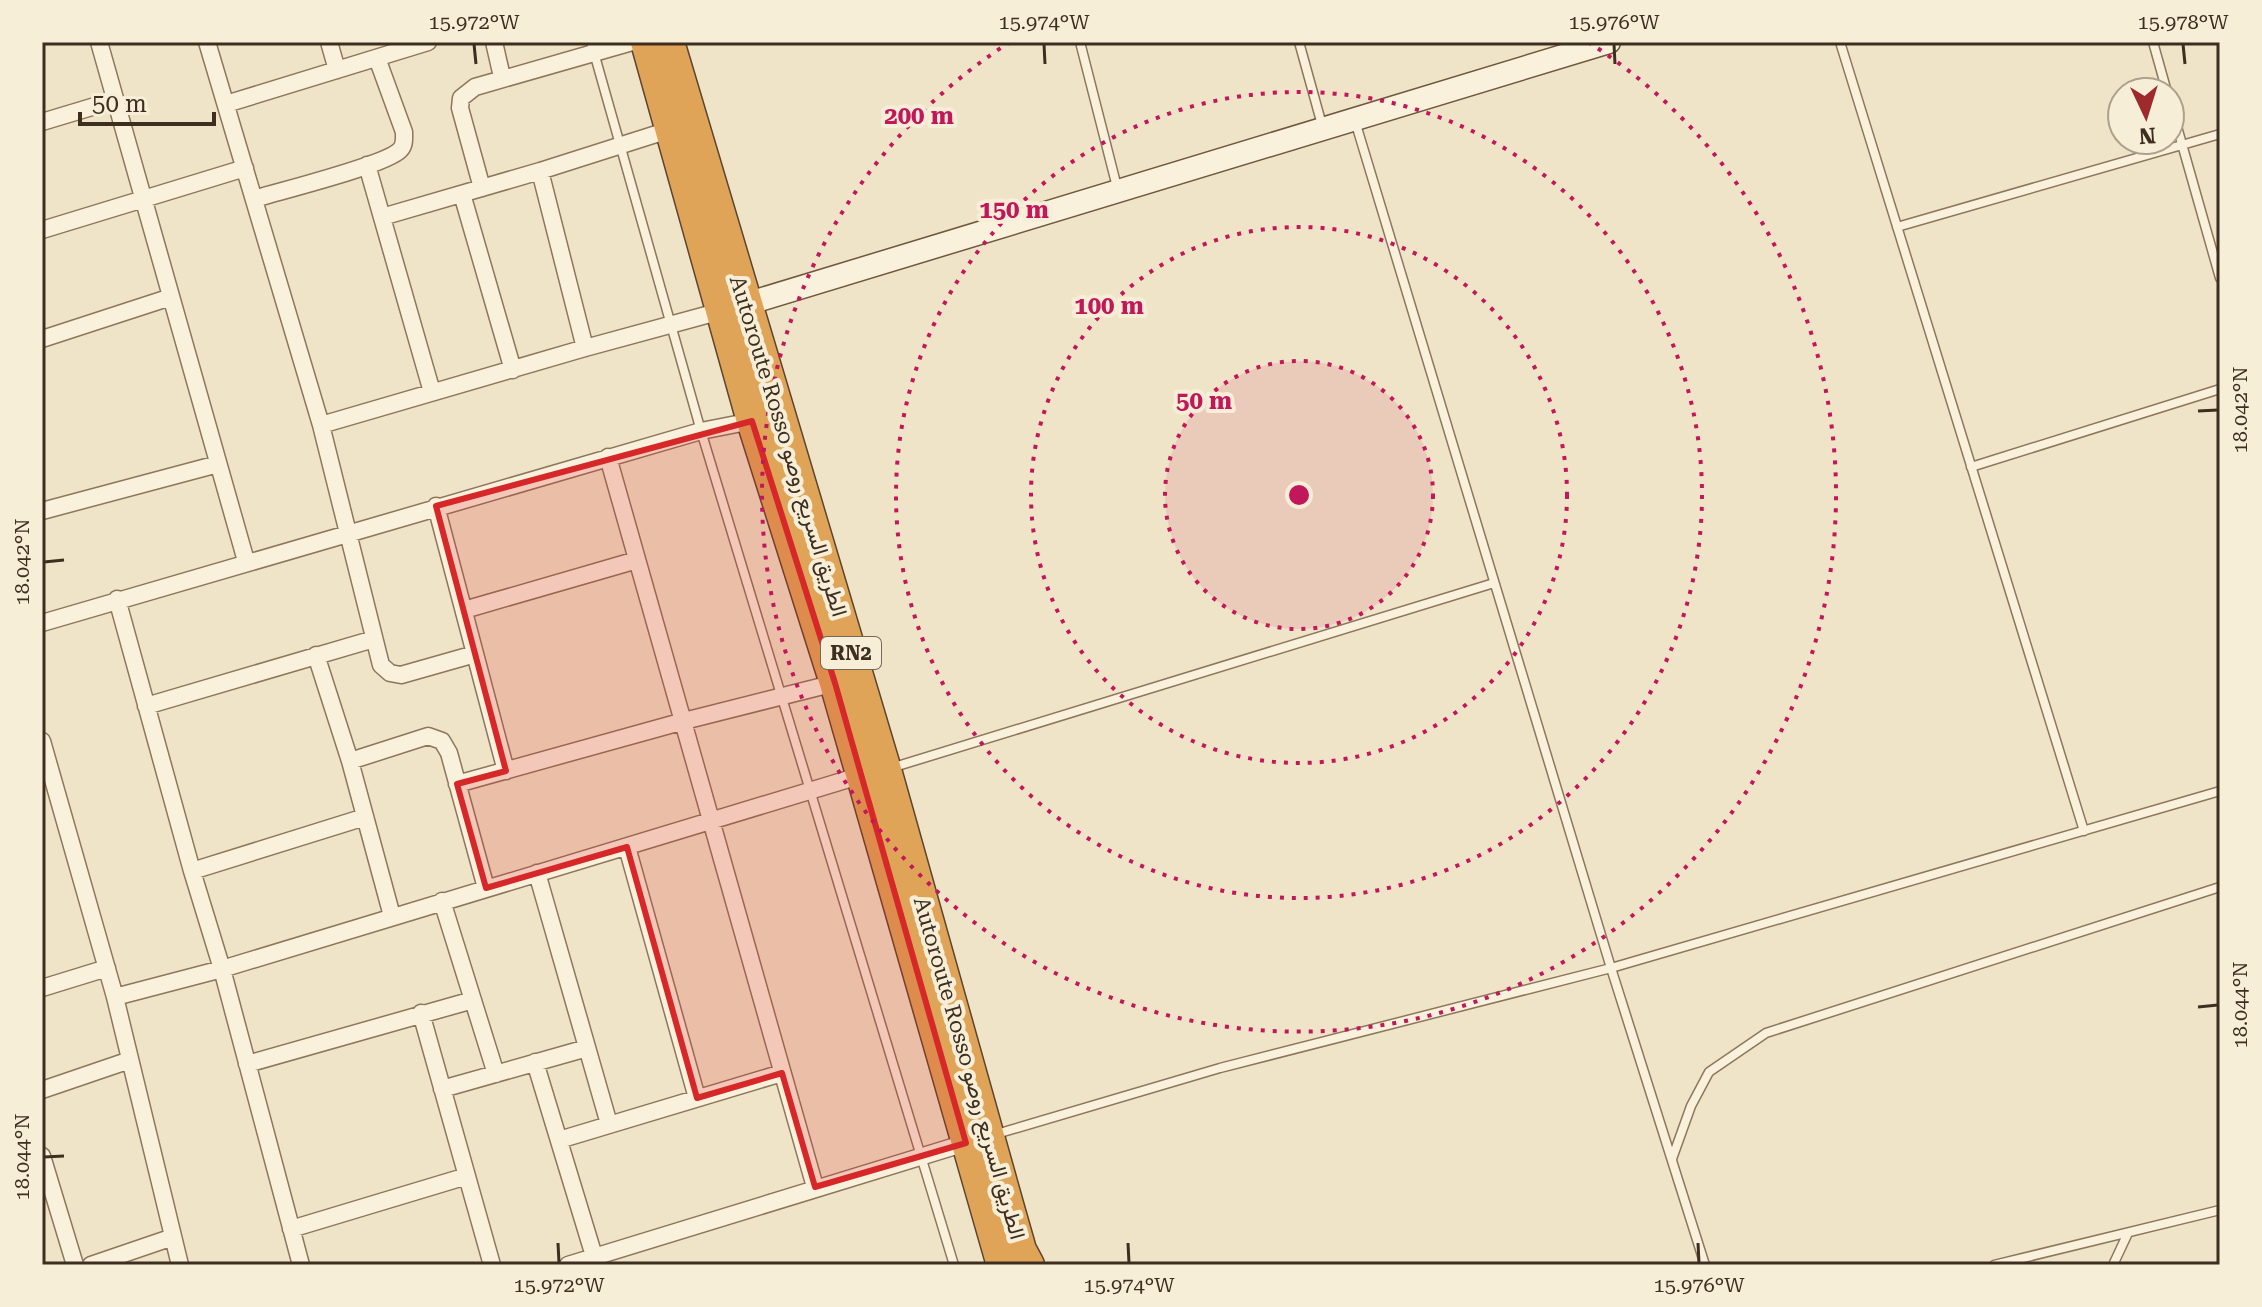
<svg xmlns="http://www.w3.org/2000/svg" width="2262" height="1307" font-family="'Roboto Serif',Vazirmatn,serif">
<style>
.lines{fill:none;stroke-linecap:round;stroke-linejoin:round}
.lane-casing{stroke:#8d765c;stroke-width:11}
.street-casing{stroke:#8d765c;stroke-width:19}
.secondary-casing{stroke:#6f573f;stroke-width:25}
.highway-casing{stroke:#5b4430;stroke-width:33}
.lane{stroke:#faf1dc;stroke-width:8}
.street{stroke:#faf1dc;stroke-width:16}
.secondary{stroke:#faf1dc;stroke-width:22}
.highway{stroke:#e0a458;stroke-width:30}
.marked{fill:#d62828;fill-opacity:0.2;stroke:#d62828;stroke-width:6;stroke-linejoin:round}
.ticks{fill:none;stroke:#3d2e20;stroke-width:3}
.ring{fill:none;stroke:#c2185b;stroke-width:4;stroke-dasharray:4 8}
.labels{text-anchor:middle;stroke-width:8;stroke-linejoin:round;paint-order:stroke}
.shield{fill:#f7eed8;stroke:#756857;stroke-width:2}
.shield-label{font-size:20px;font-weight:bold;fill:#3d2e20}
.street-label{font-size:22px;fill:#3d2e20;stroke:#f7eed8}
.centre{fill:#c2185b;stroke:#f7eed8;stroke-width:4}
.ring-label{font-size:24px;text-anchor:middle;font-weight:bold;fill:#c2185b;stroke:#f7eed8;stroke-width:8;stroke-linejoin:round;paint-order:stroke}
.neatline{fill:none;stroke:#3d2e20;stroke-width:3}
.ticks-label{font-size:20px;text-anchor:middle;fill:#3d2e20}
</style>
<rect width="100%" height="100%" fill="#f0e4c8"/>
<g class="lines">
<!-- lane casing -->
<g class="lane-casing">
<path id="lane" d="M591,42l110,389 253,834
M1080,42l38,149
M1299,42l23,83
M1840,42l244,789
M2153,42l14,50
M2170,102l50,176
M1355,121l256,847 94,297
M1897,227l323,-93
M1971,467l249,-78
M891,768l603,-185
M993,1135l227,-67 391,-100 609,-177
M1672,1159l19,-53 18,-34 57,-39 454,-146
M1994,1265l226,-55
M2113,1265l15,-32"/>
</g>
<!-- street casing -->
<g class="street-casing">
<path id="street" d="M99,42l147,519
M207,42l114,383 60,240 9,8 11,2 74,-21
M329,42l8,28
M494,42l8,35
M226,104l202,-62
M42,122l73,-22
M367,165l65,227
M540,171l45,177
M482,188l-22,-80 1,-10 14,-11 157,-45
M462,194l51,176
M254,199c26,-8 132,-34 146,-49 5,-5 4,-11 4,-18l-27,-74
M382,217l158,-46 132,-42
M42,230l203,-62
M42,339l129,-42
M321,425l264,-77 136,-37
M608,457l207,730
M436,506l70,265
M42,511l176,-47
M117,599l75,272 30,98 79,296
M464,610l173,-50
M42,623l659,-192 51,-10
M316,655l34,106 42,155
M146,706l228,-67
M42,741l73,256 65,268
M350,761l78,-25 14,5 7,12 37,135
M457,784l227,-63 151,-38
M627,847l70,251
M192,871l173,-54
M537,873l72,251
M442,901l54,173
M42,988l65,-20
M115,997l107,-28 640,-194
M421,1013l71,252
M535,1062l59,194
M247,1064l226,-64
M442,1089l145,-41
M42,1090l88,-30
M559,1140l223,-67
M42,1156l33,109
M291,1229l176,-53
M91,1265l82,-28
M568,1265l404,-124"/>
</g>
<!-- secondary casing -->
<g class="secondary-casing">
<path id="secondary" d="M746,304l863,-262"/>
</g>
<!-- highway casing -->
<g class="highway-casing">
<path id="highway" d="M646,42l106,379 83,262 167,582
M669,42l217,728 123,438 12,42 8,15"/>
</g>
<!-- lane -->
<use href="#lane" class="lane"/>
<!-- street -->
<use href="#street" class="street"/>
<!-- secondary -->
<use href="#secondary" class="secondary"/>
<!-- highway -->
<use href="#highway" class="highway"/>
</g>
<!-- marked area -->
<path class="marked" d="M752,421l83,262 131,460 -151,44 -33,-114 -85,25 -70,-251 -141,41 -29,-104 49,-13 -70,-265z"/>
<!-- ticks -->
<path class="ticks" d="M474,44l2,20M1044,44l1,20M1614,44l1,20M2183,44l2,20M2198,411l20,-1M44,562l20,-2M2198,1007l20,-2M44,1157l20,-1M558,1243l1,20M1128,1243l1,20M1698,1243l1,20"/>
<!-- distance rings -->
<circle cx="1299" cy="495" r="134" fill="#c2185b" fill-opacity=".12"/>
<g class="ring">
<circle cx="1299" cy="495" r="134"/>
<circle cx="1299" cy="495" r="268"/>
<circle cx="1299" cy="495" r="403"/>
<path d="M1588 42A537 537 0 1 1 1010 42"/>
</g>
<g class="labels">
<!-- shield labels -->
<rect class="shield" x="821" y="637" width="60" height="32" rx="6"/>
<g class="shield-label">
<text x="851" y="660">RN2</text>
</g>
<!-- street labels -->
<g class="street-label">
<text transform="translate(789 446) rotate(73)" y="8">Autoroute Rosso الطريق السريع روصو</text>
<text transform="translate(970 1068) rotate(74)" y="8">Autoroute Rosso الطريق السريع روصو</text>
</g>
</g>
<circle cx="1299" cy="495" r="12" class="centre"/>
<g class="ring-label">
<text x="919" y="124">200 m</text>
<text x="1014" y="218">150 m</text>
<text x="1109" y="314">100 m</text>
<text x="1204" y="409">50 m</text>
</g>
<!-- border -->
<rect width="2262" height="1307" fill="none" stroke="#f7eed8" stroke-width="88"/>
<!-- north arrow -->
<g transform="translate(2146 116) rotate(176)"><circle r="38" fill="#f7eed8" stroke="#ada18e" stroke-width="2"/>
<path d="M0-6L14 30L0 20L-14 30Z" fill="#9e2a2b"/>
<text y="-12" font-size="22" font-weight="bold" text-anchor="middle" fill="#3d2e20">N</text>
</g>
<!-- scale -->
<path d="M80 112v12h134v-12" fill="none" stroke="#3d2e20" stroke-width="4"/>
<text x="92" y="112" font-size="24" fill="#3d2e20" stroke="#f7eed8" stroke-width="6" paint-order="stroke">50 m</text>
<rect x="44" y="44" width="2174" height="1219" class="neatline"/>
<g class="ticks-label">
<text x="474" y="29">15.972°W</text>
<text x="1044" y="29">15.974°W</text>
<text x="1614" y="29">15.976°W</text>
<text x="2183" y="29">15.978°W</text>
<text transform="translate(2240 410) rotate(-90)" y="7">18.042°N</text>
<text transform="translate(22 562) rotate(-90)" y="7">18.042°N</text>
<text transform="translate(2240 1005) rotate(-90)" y="7">18.044°N</text>
<text transform="translate(22 1157) rotate(-90)" y="7">18.044°N</text>
<text x="559" y="1292">15.972°W</text>
<text x="1129" y="1292">15.974°W</text>
<text x="1699" y="1292">15.976°W</text>
</g>
</svg>
